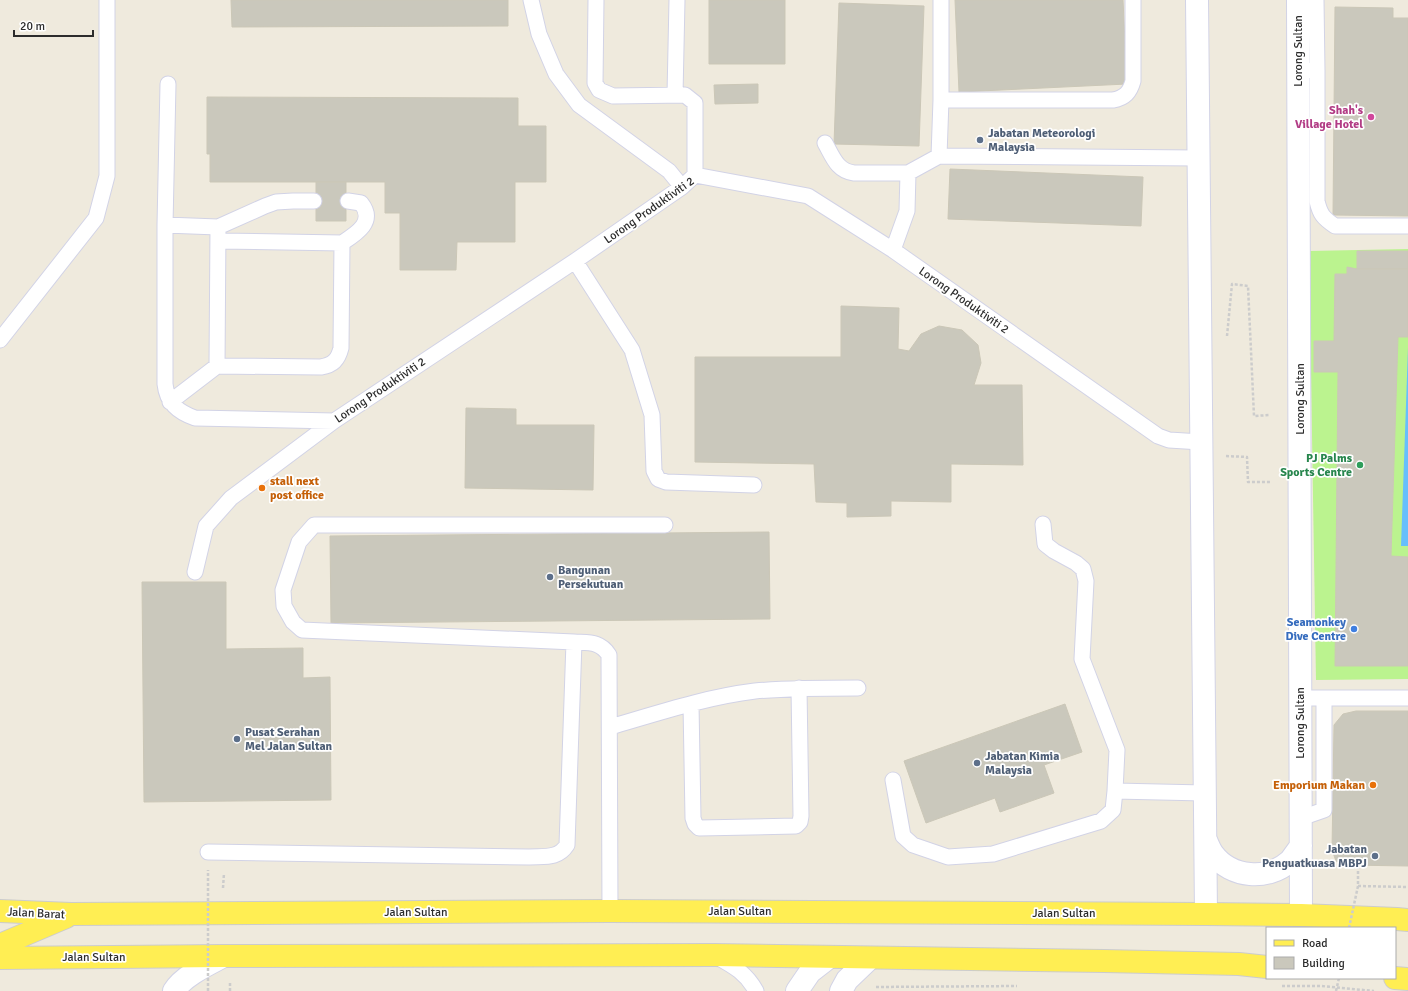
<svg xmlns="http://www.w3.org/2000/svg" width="1408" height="991" font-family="Signika,sans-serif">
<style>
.pitch{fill:#bbf38f}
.water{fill:#66bffc}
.building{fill:#cac8bc;stroke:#cbc7b7}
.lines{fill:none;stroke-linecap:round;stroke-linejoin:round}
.service-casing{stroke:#d2d3e6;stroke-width:17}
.minor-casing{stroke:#d2d3e6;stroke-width:24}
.secondary-casing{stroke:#d2d3e6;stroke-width:24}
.primary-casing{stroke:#ccc;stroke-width:24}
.path{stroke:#ccc;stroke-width:2.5;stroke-dasharray:3 2;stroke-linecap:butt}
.service{stroke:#fff;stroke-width:15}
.minor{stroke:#fff;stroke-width:22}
.secondary{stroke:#fff;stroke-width:22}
.primary{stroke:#ffee53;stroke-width:22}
.path-bridge{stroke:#ccc;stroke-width:2.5;stroke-dasharray:3 2;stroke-linecap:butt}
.hotel-dot{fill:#d1479c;stroke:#fff;stroke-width:1.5}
.service-dot{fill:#5c6f8a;stroke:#fff;stroke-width:1.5}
.leisure-dot{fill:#2e9e5b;stroke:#fff;stroke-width:1.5}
.food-dot{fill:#e8710a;stroke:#fff;stroke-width:1.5}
.shop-dot{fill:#3f7fe0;stroke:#fff;stroke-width:1.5}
.labels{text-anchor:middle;stroke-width:3.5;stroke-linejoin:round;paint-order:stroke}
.street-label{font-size:12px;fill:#2c2c2c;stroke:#fff}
.hotel-label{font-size:12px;font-weight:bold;fill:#b23c85;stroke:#fff;text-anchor:end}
.service-label{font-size:12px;font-weight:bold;fill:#4e5e75;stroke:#fff;text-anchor:start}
.leisure-label{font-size:12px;font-weight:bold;fill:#27864d;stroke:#fff;text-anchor:end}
.food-label{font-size:12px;font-weight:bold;fill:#c56008;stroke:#fff;text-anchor:start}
.shop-label{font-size:12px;font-weight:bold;fill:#366cbe;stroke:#fff;text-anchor:end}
</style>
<rect width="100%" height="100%" fill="#efeadd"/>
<!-- pitch -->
<path class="pitch" d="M1408,249v430l-92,1 -7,-429z"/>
<!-- water -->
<path class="water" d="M1408,348v198h-7z"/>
<!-- building -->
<path class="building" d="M231,0h277v26l-276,1z
M709,0h76v64h-76z
M955,0h168l4,84 -168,8z
M839,3l85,3 -5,140 -85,-2z
M1335,7l58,1v10h15v198l-75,-1z
M758,84v19l-43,1 -1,-19z
M207,97l311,1v28h28v56h-31v60h-58l-1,28h-56v-57h-15v-31h-175v-28h-3z
M950,169l193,8 -2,49 -193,-7z
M316,182h30v39h-30z
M1357,251h51v18h-51z
M1347,267l10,2h51v68h-10l-7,219 17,1v109h-73l3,-294h-24v-31h20l1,-67h12z
M841,306l58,2 -1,41 11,2 12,-17 18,-8 23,4 16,15 3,18 -7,22h48l1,80 -72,-1v38l-60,-1v15l-44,1v-14l-31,-1 -2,-38 -119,-2v-105h146z
M466,408l50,1v16h78l-1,65 -128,-2z
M769,532l1,87 -439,4 -1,-87z
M142,582h84v67l77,-1v30l27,-1 1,123 -187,2z
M1065,704l17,48 -38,13 10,28 -54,19 -5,-14 -69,25 -22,-62z
M1356,711h52v155l-60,-1 -12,-4 -4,-11 2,-125 9,-11z"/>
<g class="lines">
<!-- service casing -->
<g class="service-casing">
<path id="service" d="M531,0l8,34 17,40 23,31 90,66 13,16
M596,0l-1,83 4,7 14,6 72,-1 10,8v72
M941,0v100h172c12,-2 17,-8 20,-19v-81
M1316,0l1,70
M1298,71l19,-1v131c3,13 6,17 18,25h73
M168,84l-3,141v159c2,19 13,28 30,34l139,3
M675,95l2,-95
M825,143c8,14 12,28 29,30h54l31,-17 259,2
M939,156l2,-56
M165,225l53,2 47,-21 11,-4 17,-1h21
M218,227l-1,139 104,1c12,-2 17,-7 20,-19l1,-105
M218,241l124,2c14,-9 34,-21 19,-40l-13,-2
M893,250l14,-39 1,-38
M575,261l57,89 20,65 2,56 4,8 8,3 88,3
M0,340l96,-122 11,-42v-176
M170,402l47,-36
M195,572l11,-46 25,-28 103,-77 241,-160 107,-74 13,-12 113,21 85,54 265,186 11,4 32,2
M1300,698h108
M691,704l2,114 2,6 4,4 97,-2 4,-4 1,-6 -2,-128
M610,727c48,-14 96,-30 145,-36 34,-3 69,-3 103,-3
M893,780l10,56 10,9 35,12 45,-3 108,-33 12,-11 2,-19 2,-41 -35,-91 4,-78 -3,-12 -7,-6 -22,-12 -9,-7 -2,-20
M1115,791l89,2
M1301,818l23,-8v-112
M208,852l321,5c16,-1 29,2 38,-12l7,-203
M610,911l-1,-256c-9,-14 -20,-12 -35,-13l-272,-12 -9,-8 -9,-16 -1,-16 16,-48 15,-17h351
M717,957c17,9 30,17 39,34"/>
</g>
<!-- minor casing -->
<g class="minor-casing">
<path id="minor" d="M1197,0l9,914
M1298,0l3,915
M1206,840c2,5 4,10 7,14 18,24 55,27 77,7 4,-5 7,-10 11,-15
M797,991l13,-19 18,-14
M841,991l6,-11 23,-22"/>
</g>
<!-- secondary casing -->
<g class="secondary-casing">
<path id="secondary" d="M174,991c9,-15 35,-27 50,-35"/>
</g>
<!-- primary casing -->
<g class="primary-casing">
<path id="primary" d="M0,911l71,3 539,-3 596,3 95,1 96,4 11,1
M0,945l66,-28
M0,958l224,-2 490,-1 390,6 135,3 28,3
M1395,978l13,1"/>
</g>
<!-- path -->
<path class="path" d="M1227,336l5,-52 16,2 6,130 16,-1
M1226,456l21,1 1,25h23
M1358,886l50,1
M223,888l1,-15
M1282,986h39l53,5
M876,987l141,-1
M230,991v-10"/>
<!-- service -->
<use href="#service" class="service"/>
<!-- minor -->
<use href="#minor" class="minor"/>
<!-- secondary -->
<use href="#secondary" class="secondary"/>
<!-- primary -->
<use href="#primary" class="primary"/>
<!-- path-bridge -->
<path class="path-bridge" d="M1349,928l9,-42v-20
M208,991v-121
M1336,991l3,-13"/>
</g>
<!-- markers -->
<circle class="hotel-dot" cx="1371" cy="117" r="4"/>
<g class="service-dot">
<circle cx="980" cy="140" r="4"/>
<circle cx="550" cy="577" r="4"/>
<circle cx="237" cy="739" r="4"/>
<circle cx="977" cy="763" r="4"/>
<circle cx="1375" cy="856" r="4"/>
</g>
<circle class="leisure-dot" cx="1360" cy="465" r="4"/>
<g class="food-dot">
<circle cx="262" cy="488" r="4"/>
<circle cx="1373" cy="785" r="4"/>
</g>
<circle class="shop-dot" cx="1354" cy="629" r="4"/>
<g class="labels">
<!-- street labels -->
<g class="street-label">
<text transform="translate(1298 51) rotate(-90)" y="4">Lorong Sultan</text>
<text transform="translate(649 210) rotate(-35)" y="4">Lorong Produktiviti 2</text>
<text transform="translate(964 300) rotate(35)" y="4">Lorong Produktiviti 2</text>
<text transform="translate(380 390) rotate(-34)" y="4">Lorong Produktiviti 2</text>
<text transform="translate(1300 399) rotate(-90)" y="4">Lorong Sultan</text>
<text transform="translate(1300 723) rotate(-90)" y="4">Lorong Sultan</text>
<text x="740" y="915">Jalan Sultan</text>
<text x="416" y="916">Jalan Sultan</text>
<text transform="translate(36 913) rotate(3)" y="4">Jalan Barat</text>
<text x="1064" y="917">Jalan Sultan</text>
<text x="94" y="961">Jalan Sultan</text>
</g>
<!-- hotel labels -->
<g class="hotel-label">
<text x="1363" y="114">Shah's<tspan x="1363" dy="14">Village Hotel</tspan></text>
</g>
<!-- service labels -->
<g class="service-label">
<text x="988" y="137">Jabatan Meteorologi<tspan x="988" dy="14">Malaysia</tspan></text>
<text x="558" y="574">Bangunan<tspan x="558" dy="14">Persekutuan</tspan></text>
<text x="245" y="736">Pusat Serahan<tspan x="245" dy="14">Mel Jalan Sultan</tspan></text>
<text x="985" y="760">Jabatan Kimia<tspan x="985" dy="14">Malaysia</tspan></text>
<text x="1367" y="853" text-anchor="end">Jabatan<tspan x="1367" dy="14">Penguatkuasa MBPJ</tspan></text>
</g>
<!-- leisure labels -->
<g class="leisure-label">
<text x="1352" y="462">PJ Palms<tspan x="1352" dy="14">Sports Centre</tspan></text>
</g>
<!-- food labels -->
<g class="food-label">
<text x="270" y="485">stall next<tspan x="270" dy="14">post office</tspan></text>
<text x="1365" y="789" text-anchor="end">Emporium Makan</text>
</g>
<!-- shop labels -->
<g class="shop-label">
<text x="1346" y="626">Seamonkey<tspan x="1346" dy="14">Dive Centre</tspan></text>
</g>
</g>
<!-- legend -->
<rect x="1266" y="927" width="130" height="52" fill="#ffffff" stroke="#ababab"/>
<rect x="1274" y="940" width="20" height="6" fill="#ffee53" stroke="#ababab"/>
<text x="1302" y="947" font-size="12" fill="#2c2c2c">Road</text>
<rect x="1274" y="957" width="20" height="12" fill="#cac8bc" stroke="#ababab"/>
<text x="1302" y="967" font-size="12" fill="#2c2c2c">Building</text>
<!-- scale -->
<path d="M14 30v6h79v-6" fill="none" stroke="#2c2c2c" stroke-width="2"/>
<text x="20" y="30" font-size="12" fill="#2c2c2c" stroke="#ffffff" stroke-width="3" paint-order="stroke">20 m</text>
</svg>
